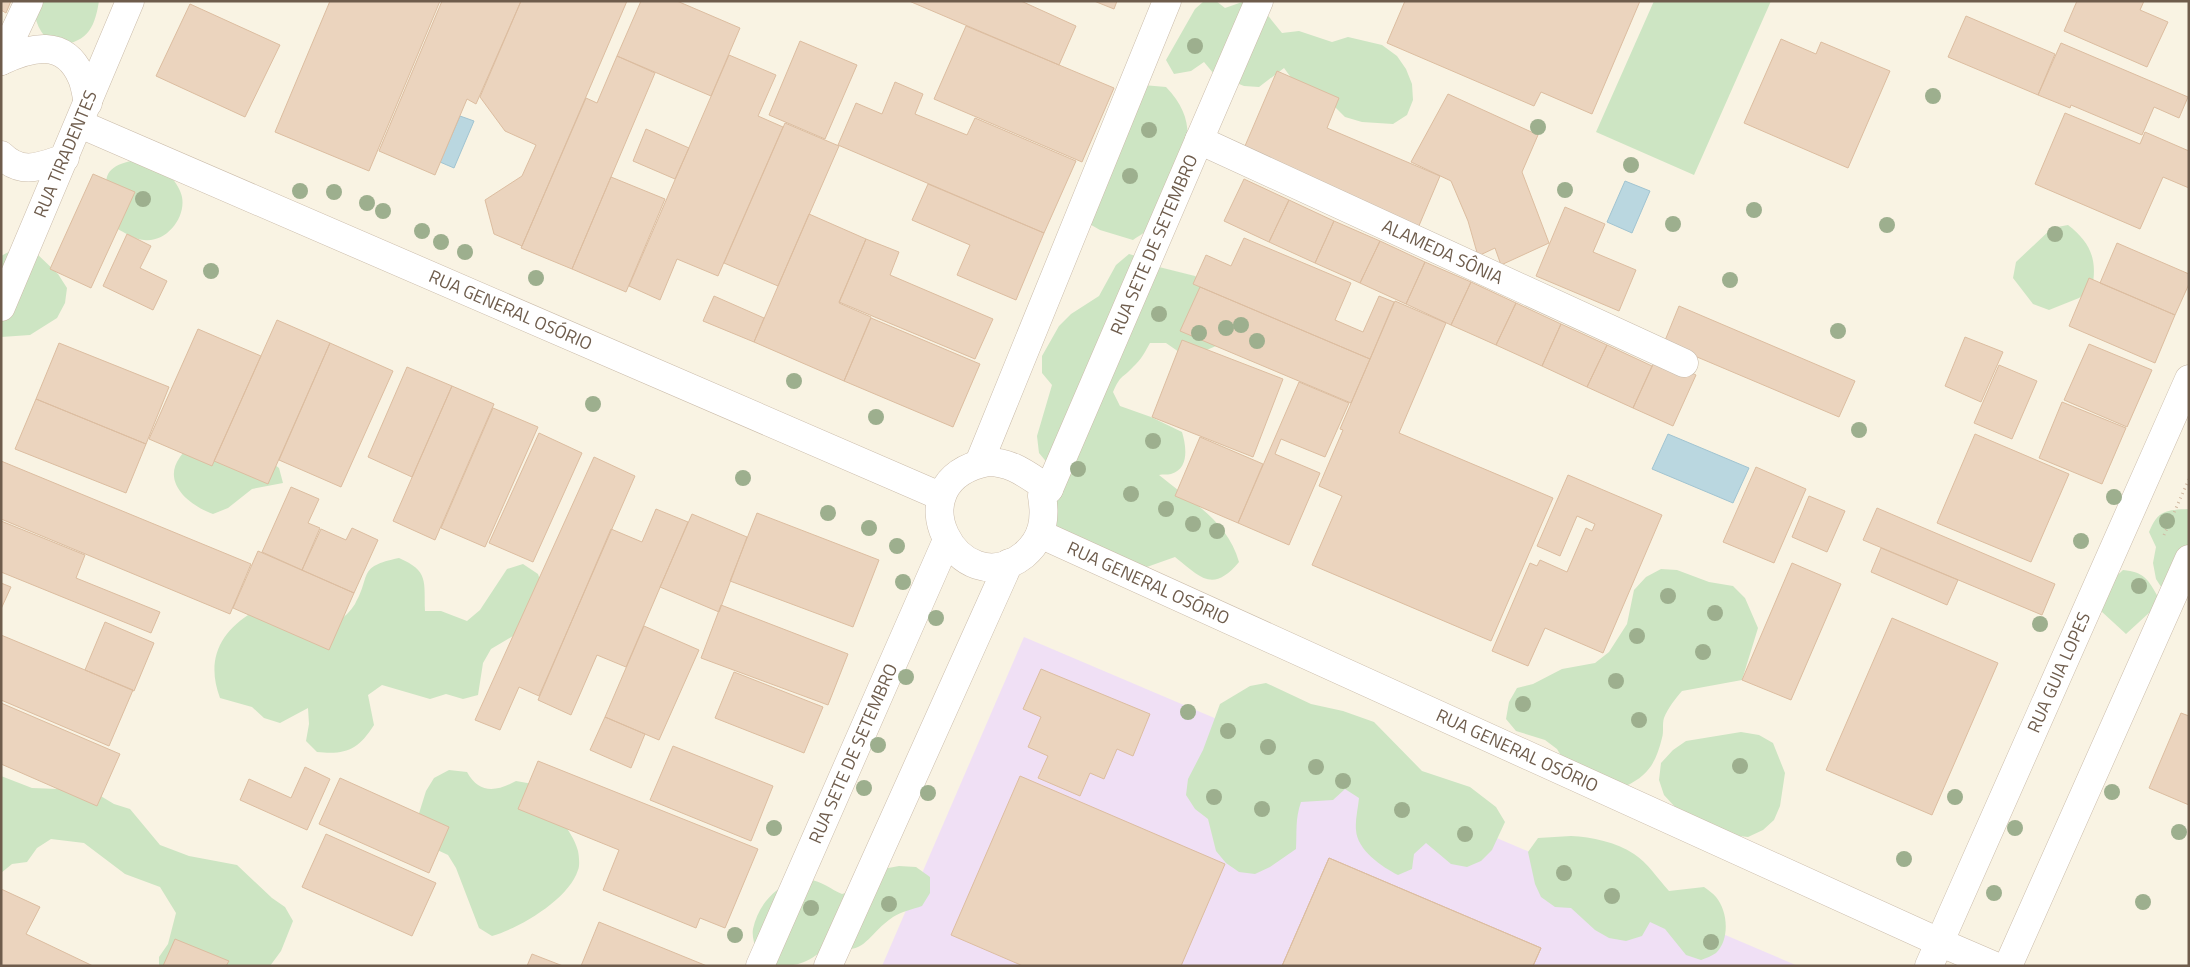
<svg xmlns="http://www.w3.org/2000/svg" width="2190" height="967" font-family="'Titillium Web',sans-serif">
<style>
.education{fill:#f0e0f5}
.green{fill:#cde5c3}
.water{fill:#bad7e0;stroke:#a1c4d1}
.building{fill:#ebd4be;stroke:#dcbda0}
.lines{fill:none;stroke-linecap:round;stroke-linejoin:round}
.street-casing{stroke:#c8bbab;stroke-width:29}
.secondary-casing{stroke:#cbbcaa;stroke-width:29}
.path{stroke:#d0b8a1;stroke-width:3;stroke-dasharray:1 4;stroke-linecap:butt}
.street{stroke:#fff;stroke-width:28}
.secondary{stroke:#fff;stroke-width:28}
.tree{fill:#9daf8e}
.labels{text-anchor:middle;stroke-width:4;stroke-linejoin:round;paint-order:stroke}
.street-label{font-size:18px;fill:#6e5c4c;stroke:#fdf7e8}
</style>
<rect width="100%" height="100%" fill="#f9f3e3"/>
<!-- education -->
<path class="education" d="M1024,637l774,329h-916z"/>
<!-- green -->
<path class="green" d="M33,1h66c-5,31 -13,41 -45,46 -15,-16 -19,-23 -21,-46z
M1204,1h12l9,7 20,-7 16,6 21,26 17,-2 33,11 16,-5 34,8 15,11 9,13 6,15 1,16 -6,15 -14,9 -31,-2 -17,-5 -12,-12 -30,-11 -19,-26 -25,19 -15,-1 -30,-12 -10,-12 -13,9 -17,3 -8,-14 29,-51z
M1654,1h117l-77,174 -98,-43z
M1143,85l23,2c34,35 22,67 4,106 -3,9 -6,21 -12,28 -6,8 -17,13 -25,19l-33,-10 -14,-8z
M153,157c9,9 27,27 29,40 4,21 -16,46 -38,43 -10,-1 -19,-7 -28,-12 -12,-50 -24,-63 37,-71z
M2068,225c22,17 30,34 24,63l-13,10 -30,12 -16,-6 -20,-26 3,-16 36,-34z
M18,247l17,5 23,22 9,14 -2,15 -8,15 -27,17 -29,2v-81z
M1129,254l17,5 13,8 36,9 15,10 56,73 -16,2 -27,-18 -28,12 -16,-3 -13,-9h-16c-5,9 -9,17 -17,24 -11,12 -12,7 -20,25l7,14 31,11 31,15c4,13 8,37 -11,42 -4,1 -8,0 -12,1 31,26 69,46 80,87 -26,31 -38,16 -64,-5l-31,11 -90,-19 -5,-84 -10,-12 -2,-17 15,-51 -10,-12v-17l17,-30 12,-12 28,-18 17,-31z
M209,438l57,20 13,10 4,15 -31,6 -24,19 -15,6c-23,-8 -52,-31 -33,-57 5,-8 21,-14 29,-19z
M2189,509v70l-24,14 -9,-14 -3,-16 3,-16 -7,-15c9,-22 17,-22 40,-23z
M399,558c30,13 25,23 26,53h16l26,10 13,-11 27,-41 16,-5 15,10 5,15 -25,44 -27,16 -8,14 -5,32 -15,4 -17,-5 -16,5 -48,-14 -14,10 6,30c-16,25 -28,30 -57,27l-11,-11 3,-17 -1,-16 -28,15 -16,-5 -12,-11 -32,-9c-14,-37 -1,-66 33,-86l63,24c14,-9 30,-17 39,-32 17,-29 1,-37 44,-46z
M1661,569l16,1 32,12 24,4 12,12 13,30 -16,52 -60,11c-7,8 -14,17 -18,27 -2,6 0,13 -2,20 -6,24 -13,37 -36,48l-60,-22 -9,-15 -12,-9 -29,-9 -10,-12 3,-17 8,-14 16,-4 29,-15 33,-6 14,-11 18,-28 7,-34 12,-13z
M2123,570c21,2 25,9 35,27l-8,15 -24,22 -25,-23 10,-30z
M1266,683l45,21 32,7 31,11 48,49 48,16 26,20 9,15 -13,28 -11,11 -14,6 -16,-3 -25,-21 -12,11 -2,15 -14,6c-16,-8 -41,-25 -42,-45 -1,-10 2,-21 3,-32l-14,-9 -12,11 -32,2c-6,17 -4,30 -5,47l-26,18 -15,7 -16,-2 -13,-9 -10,-12 -8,-32 -13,-10 -9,-14 2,-16 15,-29 17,-46 30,-18z
M1741,732l18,3 14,8 12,30 -5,33 -6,14 -11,10 -15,7 -17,-2 -56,-28 -11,-12 -5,-15 2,-17 12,-13 13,-9z
M449,770l18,2c12,22 29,20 49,9l17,3c13,18 40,46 45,67 1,5 2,15 0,19 -9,29 -58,58 -86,66l-13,-8 -23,-60 -8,-13 -15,-7 -17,-25 10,-32 8,-13z
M1,776l31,12 52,2 15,5 15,9 16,5 30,36 29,11 48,9 35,33 13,9 8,14 -12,30 -11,15h-111v-9l9,-13 8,-31 -16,-26 -35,-13 -41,-31 -33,-4 -14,9 -10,14 -15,2 -11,9z
M1571,836c21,1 45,6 63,18 13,8 24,25 35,37l35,-4c4,3 9,6 12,10 12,14 14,43 0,56 -4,3 -10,5 -15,7l-15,-5 -21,-26 -15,-7 -8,14 -16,5 -17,-3 -14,-8 -24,-22 -16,-1 -14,-10 -6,-13 -7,-32 10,-14z
M899,866l17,1 14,10v16l-8,13c-9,3 -21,6 -29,11 -28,19 -26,40 -66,30 -25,20 -31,19 -63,19 -5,-11 -13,-25 -11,-37 6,-27 28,-51 57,-49 10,0 22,10 32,14l16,-5 25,-20z"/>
<!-- water -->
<path class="water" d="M460,116l14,5 -20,47 -14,-6z
M1625,181l25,10 -18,42 -25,-11z
M1668,434l81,34 -16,35 -81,-34z"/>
<!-- building -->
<path class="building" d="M1,1h10l-5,12 -5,-3z
M330,1h110l-71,170 -94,-39z
M442,1h79l-45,103 -9,-5 -32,76 -56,-24z
M521,1h106l-105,245 -28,-12 -9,-34 37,-24 14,-31 -31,-14 -25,-34z
M641,1h36l63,27 -29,68 -94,-40z
M909,1h112l55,25 -17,39z
M1094,1h23l-3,8z
M1405,1h235l-48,113 -51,-22 -7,14 -147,-63z
M2077,1h67l-4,9 28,12 -21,45 -83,-36z
M190,4l90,41 -35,72 -89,-41z
M1966,16l89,38 -17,41 -90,-38z
M966,26l148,62 -32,74 -148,-63z
M1781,39l35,15 5,-12 69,29 -42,97 -104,-45z
M800,41l57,24 -32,74 -56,-24z
M2061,43l127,54 -9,21 -25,-11 -12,28 -71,-30 -1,3 -32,-13z
M729,55l47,20 -18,41 25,11 -65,149 -41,-17 -17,41 -31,-14z
M617,56l38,17 -83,196 -51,-21 65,-150 11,5z
M1277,71l62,27 -12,30 113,48 -22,52 -176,-75z
M895,82l28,12 -8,20 52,21 8,-17 101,43 -32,72 -206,-88 18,-42 26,11z
M1448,94l90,41 -16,37 27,71 -48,22 -6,-17 -17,8 -10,-35 -17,-40 -40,-19z
M2065,113l75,31 5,-12 44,19v37l-26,-11 -23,52 -105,-45z
M785,123l54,23 -61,140 -54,-23z
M646,129l43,19 -14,31 -42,-18z
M93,174l42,18 -44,96 -41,-19z
M611,177l54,22 -39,93 -54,-23z
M1244,179l45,21 -20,42 -45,-21z
M928,184l116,49 -28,67 -59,-25 13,-30 -58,-25z
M1289,200l45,21 -19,42 -46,-21z
M1565,207l40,17 -12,28 43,18 -17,41 -83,-35z
M809,214l57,25 -27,64 32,14 -27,64 -90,-39z
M1334,221l46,20 -20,42 -45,-20z
M127,234l24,12 -11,22 27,13 -14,29 -50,-24z
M1244,238l107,45 -16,37 28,12 16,-36 15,6 -24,57 -177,-75 13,-29 25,11z
M866,239l33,13 -9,23 103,44 -18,40 -136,-57z
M1380,241l45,21 -19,42 -46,-21z
M2117,243l72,31v10l-14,31 -75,-32z
M1425,262l46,20 -20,43 -45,-21z
M2089,278l86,37 -20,48 -86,-37z
M1471,282l45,21 -20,42 -45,-20z
M1200,287l170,72 -19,44 -171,-72z
M714,296l50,22 -10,24 -51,-21z
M1395,301l51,22 -47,110 154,65 -62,143 -179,-76 30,-69 -23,-10 24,-56 -3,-1z
M1516,303l45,21 -19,42 -46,-21z
M1679,306l176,75 -16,36 -175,-74z
M871,318l109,46 -27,63 -109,-46z
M277,320l53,23 -62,141 -54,-23z
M1561,324l46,21 -20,42 -45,-21z
M198,329l63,27 -49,110 -63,-27z
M1965,337l38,15 -22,50 -36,-16z
M1182,340l101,39 -30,78 -101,-40z
M59,343l110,44 -23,57 -110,-45z
M330,343l63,28 -52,116 -62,-27z
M2089,344l63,26 -25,57 -63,-27z
M1607,345l45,21 -19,42 -46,-21z
M1657,356l39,19 -23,51 -40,-18z
M1999,365l38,16 -25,58 -38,-16z
M407,367l45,19 -40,91 -44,-20z
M1299,382l50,21 -24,54 -44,-18 -6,15 45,19 -31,72 -51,-22z
M452,386l42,18 -59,136 -42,-19z
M36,399l110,45 -20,49 -111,-44z
M2062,402l64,26 -24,56 -63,-26z
M493,408l45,19 -53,120 -44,-19z
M539,433l43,20 -49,109 -44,-19z
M1975,434l94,40 -38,88 -94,-39z
M1200,437l63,27 -25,59 -63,-27z
M594,457l41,19 -96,220 -20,-9 -19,43 -25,-10z
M1,461l250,103 -21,50 -229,-95z
M1756,467l50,22 -32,74 -51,-21z
M1568,475l94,40 -59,138 -58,-25 -17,38 -36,-15 38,-88 7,3 3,-6 27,12 19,-44 6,3 3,-7 -18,-8 -17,40 -23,-10z
M291,487l28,12 -11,24 12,5 -18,42 -40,-18z
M1809,496l36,15 -18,41 -35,-15z
M1877,508l178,76 -13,31 -179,-75z
M656,509l32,13 -62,145 -29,-12 -26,60 -33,-15 73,-171 31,13z
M757,513l122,47 -26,67 -123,-46z
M692,514l55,23 -28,75 -59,-25z
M1,521l84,34 -9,23 84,34 -9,21 -150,-61z
M352,528l26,12 -24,53 -52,-23 19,-41 25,11z
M1881,548l77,32 -11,25 -76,-33z
M258,551l96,42 -25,57 -96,-42z
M1792,563l49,21 -50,116 -49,-20z
M1,583l10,4 -10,22z
M721,605l127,49 -20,51 -127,-47z
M1892,618l106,45 -66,152 -106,-45z
M105,622l49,21 -20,48 -49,-21z
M644,626l55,24 -40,90 -54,-23z
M1,635l132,55 -24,56 -108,-46z
M1041,669l109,45 -17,42 -16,-7 -13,30 -14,-6 -10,23 -42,-18 10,-22 -20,-9 13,-30 -18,-8z
M734,672l89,35 -19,46 -89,-35z
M1,703l119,51 -23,52 -96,-42z
M2181,713l8,3v89l-40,-17z
M605,717l40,17 -14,34 -41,-18z
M673,746l100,40 -22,55 -101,-41z
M538,761l220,88 -33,79 -25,-10 -4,10 -93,-38 16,-40 -101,-41z
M305,767l25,12 -23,51 -67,-30 9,-21 42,19z
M1020,776l205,88 -44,102h-158l-72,-31z
M340,778l109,49 -20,46 -110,-49z
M326,834l110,49 -24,53 -110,-49z
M1329,858l212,90 -8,18h-251z
M1329,858l212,90 -8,18h-251z
M1,889l39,18 -14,27 67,32h-92z
M599,922l108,44h-126z
M175,939l54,22 -3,5h-63z
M532,954l31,12h-36z"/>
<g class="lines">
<!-- street casing -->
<g class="street-casing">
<g id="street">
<path id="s1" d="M1199,140l485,223"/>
</g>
</g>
<!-- secondary casing -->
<g class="secondary-casing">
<g id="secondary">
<path d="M1,61c30,-14 63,-23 80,15 4,8 5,18 7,27"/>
<path d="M1,61l28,-60"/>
<path id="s2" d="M80,124l860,372"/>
<path d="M1,155c21,21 40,11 64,3"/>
<path id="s3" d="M1,307l129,-306"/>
<path d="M988,462c25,0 40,14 61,27l-7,7c4,23 1,43 -18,59 -65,52 -133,-74 -36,-93z"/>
<path d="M979,463l188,-462"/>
<path id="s4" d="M1049,489l210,-488"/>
<path id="s5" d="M1040,534l899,408 56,24"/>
<path id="s6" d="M760,966l187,-426"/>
<path d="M828,966l181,-403"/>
<path id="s7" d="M1929,966l260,-587"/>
<path d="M2008,966l181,-407"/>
</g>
</g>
<!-- path -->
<path class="path" d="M2164,535l25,-56"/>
<!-- street -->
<use href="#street" class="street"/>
<!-- secondary -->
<use href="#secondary" class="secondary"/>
</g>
<!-- trees -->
<g class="tree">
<circle cx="1195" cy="46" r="8"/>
<circle cx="1933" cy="96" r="8"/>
<circle cx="1538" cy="127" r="8"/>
<circle cx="1149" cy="130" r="8"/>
<circle cx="1631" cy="165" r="8"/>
<circle cx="1130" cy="176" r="8"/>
<circle cx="1565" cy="190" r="8"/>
<circle cx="300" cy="191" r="8"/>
<circle cx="334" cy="192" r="8"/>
<circle cx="143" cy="199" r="8"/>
<circle cx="367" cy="203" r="8"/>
<circle cx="1754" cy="210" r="8"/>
<circle cx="383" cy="211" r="8"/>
<circle cx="1673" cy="224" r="8"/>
<circle cx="1887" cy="225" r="8"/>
<circle cx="422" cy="231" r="8"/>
<circle cx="2055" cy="234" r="8"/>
<circle cx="441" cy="242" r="8"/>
<circle cx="465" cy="252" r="8"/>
<circle cx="211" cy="271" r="8"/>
<circle cx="536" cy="278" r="8"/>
<circle cx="1730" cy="280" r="8"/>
<circle cx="1159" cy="314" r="8"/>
<circle cx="1241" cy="325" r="8"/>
<circle cx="1226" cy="328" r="8"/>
<circle cx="1838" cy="331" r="8"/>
<circle cx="1199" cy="333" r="8"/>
<circle cx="1257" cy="341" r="8"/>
<circle cx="794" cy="381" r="8"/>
<circle cx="593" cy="404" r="8"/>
<circle cx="876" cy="417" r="8"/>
<circle cx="1859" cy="430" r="8"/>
<circle cx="1153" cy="441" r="8"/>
<circle cx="1078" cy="469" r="8"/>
<circle cx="743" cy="478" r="8"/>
<circle cx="1131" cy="494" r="8"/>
<circle cx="2114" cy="497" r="8"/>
<circle cx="1166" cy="509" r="8"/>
<circle cx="828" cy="513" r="8"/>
<circle cx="2167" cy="521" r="8"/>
<circle cx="1193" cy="524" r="8"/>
<circle cx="869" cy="528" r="8"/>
<circle cx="1217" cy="531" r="8"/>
<circle cx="2081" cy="541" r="8"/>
<circle cx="897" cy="546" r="8"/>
<circle cx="903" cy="582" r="8"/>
<circle cx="2139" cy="586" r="8"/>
<circle cx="1668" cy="596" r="8"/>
<circle cx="1715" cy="613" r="8"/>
<circle cx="936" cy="618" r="8"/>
<circle cx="2040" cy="624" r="8"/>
<circle cx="1637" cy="636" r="8"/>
<circle cx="1703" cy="652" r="8"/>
<circle cx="906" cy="677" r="8"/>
<circle cx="1616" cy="681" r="8"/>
<circle cx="1523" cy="704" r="8"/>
<circle cx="1188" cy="712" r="8"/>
<circle cx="1639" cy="720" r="8"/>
<circle cx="1228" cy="731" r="8"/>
<circle cx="878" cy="745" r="8"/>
<circle cx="1268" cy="747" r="8"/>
<circle cx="1740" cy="766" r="8"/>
<circle cx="1316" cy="767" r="8"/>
<circle cx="1343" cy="781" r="8"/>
<circle cx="864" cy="788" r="8"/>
<circle cx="2112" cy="792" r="8"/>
<circle cx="928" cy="793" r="8"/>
<circle cx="1214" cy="797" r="8"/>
<circle cx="1955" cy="797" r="8"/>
<circle cx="1262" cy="809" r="8"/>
<circle cx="1402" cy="810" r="8"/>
<circle cx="774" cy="828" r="8"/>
<circle cx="2015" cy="828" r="8"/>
<circle cx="2179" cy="832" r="8"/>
<circle cx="1465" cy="834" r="8"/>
<circle cx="1904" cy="859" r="8"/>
<circle cx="1564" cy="873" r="8"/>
<circle cx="1994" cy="893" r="8"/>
<circle cx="1612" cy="896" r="8"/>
<circle cx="2143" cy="902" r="8"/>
<circle cx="889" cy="904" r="8"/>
<circle cx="811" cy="908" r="8"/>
<circle cx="735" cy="935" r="8"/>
<circle cx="1711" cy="942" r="8"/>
</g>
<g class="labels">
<!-- street labels -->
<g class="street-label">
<text dy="6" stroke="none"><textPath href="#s3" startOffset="166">RUA TIRADENTES</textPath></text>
<text dy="6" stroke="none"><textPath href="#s4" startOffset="266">RUA SETE DE SETEMBRO</textPath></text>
<text dy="6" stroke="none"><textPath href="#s1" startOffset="268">ALAMEDA SÔNIA</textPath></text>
<text dy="6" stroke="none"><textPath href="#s2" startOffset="469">RUA GENERAL OSÓRIO</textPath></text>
<text dy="6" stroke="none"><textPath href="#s5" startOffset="119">RUA GENERAL OSÓRIO</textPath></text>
<text dy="6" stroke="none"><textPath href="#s7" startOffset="321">RUA GUIA LOPES</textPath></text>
<text dy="6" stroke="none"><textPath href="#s5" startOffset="524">RUA GENERAL OSÓRIO</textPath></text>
<text dy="6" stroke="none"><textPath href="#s6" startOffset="232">RUA SETE DE SETEMBRO</textPath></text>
</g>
</g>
<!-- border -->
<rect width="2190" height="967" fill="none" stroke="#6e5c4c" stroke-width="5"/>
</svg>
